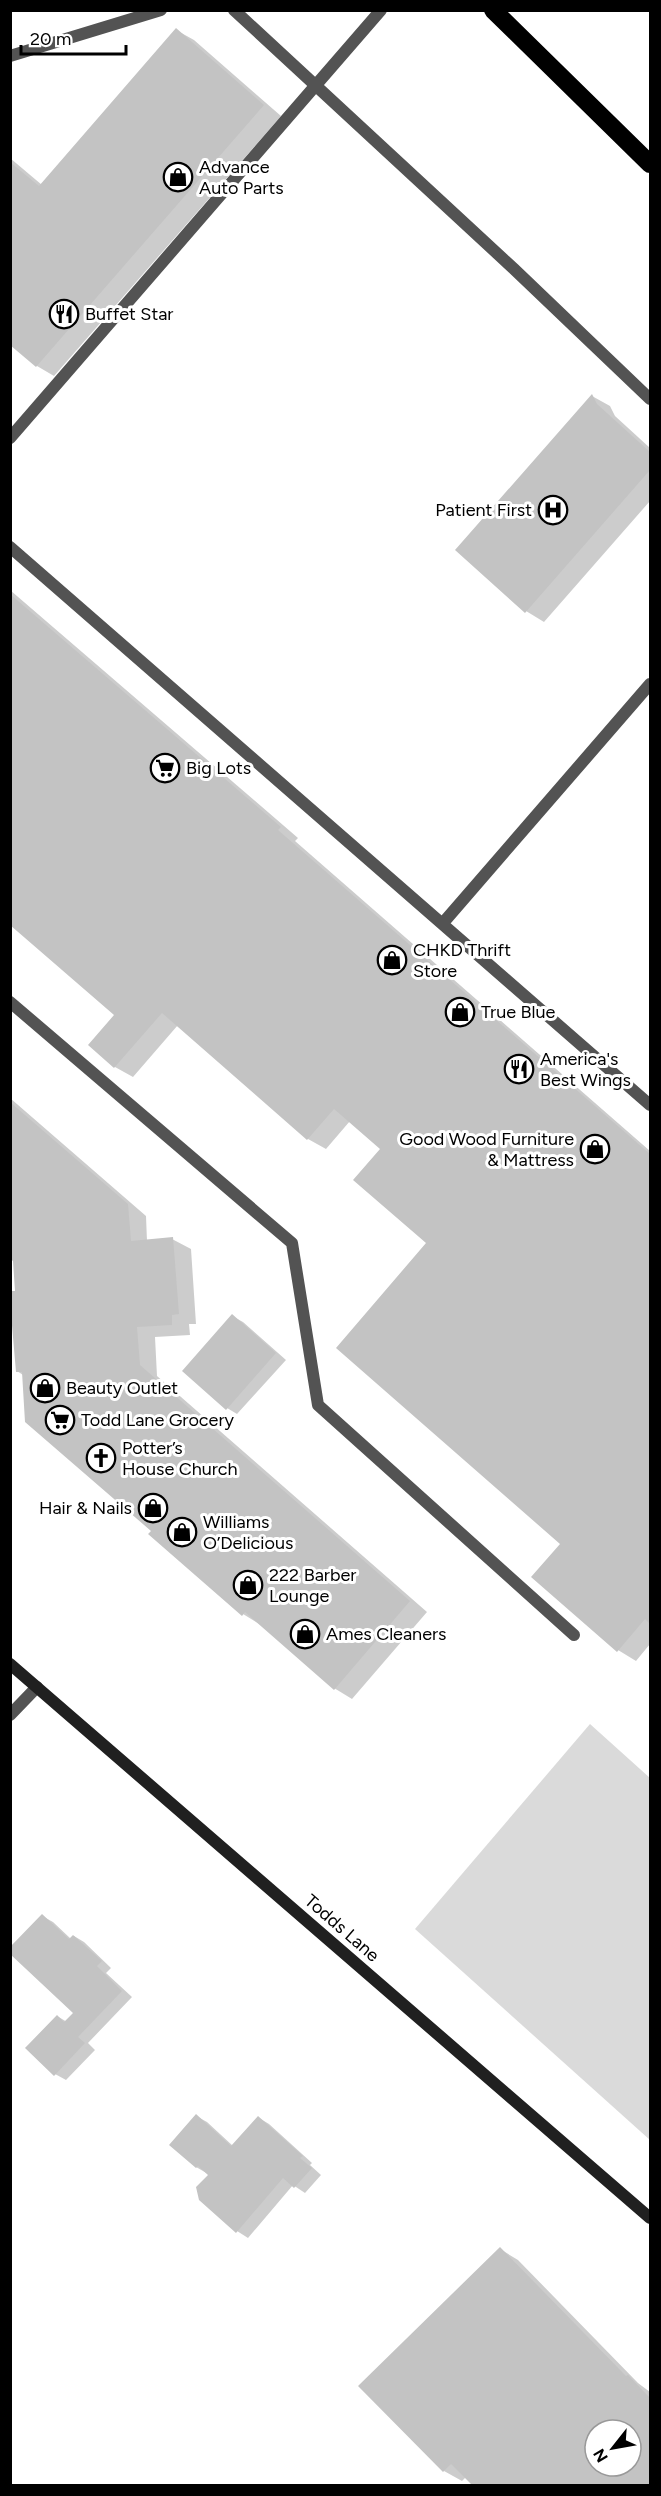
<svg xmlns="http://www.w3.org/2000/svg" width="661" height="2496" font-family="Figtree,sans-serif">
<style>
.green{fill:#dadada}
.shadow{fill:#0003;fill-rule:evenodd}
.building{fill:#c3c3c3;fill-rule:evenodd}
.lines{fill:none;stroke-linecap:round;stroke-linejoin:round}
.lane{stroke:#535353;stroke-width:12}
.street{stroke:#535353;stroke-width:12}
.secondary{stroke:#202020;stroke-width:12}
.highway{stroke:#000;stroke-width:18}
.labels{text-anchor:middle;stroke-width:6;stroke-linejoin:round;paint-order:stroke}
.poi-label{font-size:18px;fill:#000;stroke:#fff;text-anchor:start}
.street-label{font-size:18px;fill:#000;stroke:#fff}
</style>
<rect width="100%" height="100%" fill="#fff"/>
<!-- green -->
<path class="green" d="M590,1724l60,54v362l-235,-211z"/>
<!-- shadow -->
<path class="shadow" d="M176,30l18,10 87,76 -227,260 -17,-10 -27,-23v-185l32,27z
M592,396l18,10 5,10 35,32v53l-106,121 -18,-11z
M10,590l288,248 -3,3 355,310v493l-14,17 -18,-11 -56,-107 -134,-300 -46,-94 -32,-28 -24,28 -18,-10 -130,-114 -45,52 -18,-10 2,-52 -107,-92z
M10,1098l136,118 1,25 25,-2 19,10 5,75h-7l1,11 -35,2 2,39 270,236 -75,87 -18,-11 -73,-63 -18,-11 -90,-83 -130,-156 -6,-4 -2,-111 -5,-3z
M232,1316l11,6 43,38 -49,54 -10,-6z
M42,1916l11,6 18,17 3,-3 10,6 27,26 -5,5 26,24 -44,46 7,7 -29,30 -11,-6 2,-58 10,6 8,-9z
M196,2116l11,6 26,24 26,-28 10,6 43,39 -2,2 11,10 -16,18 -12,-8 -45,53 -11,-7 -27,-56 -14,-8z
M500,2249l18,11 120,123 12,9v94h-175l-9,-9 -4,4 -18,-10zM595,2430h36v36h-36z"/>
<!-- building -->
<path class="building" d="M176,28l88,77 -228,262 -26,-22v-183l29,24z
M592,394l5,10 53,48v18l-125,143 -70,-63z
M10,594l271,233 -3,3 372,324v470l-5,-5 -28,33 -86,-75 29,-33 -224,-196 90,-105 -73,-63 27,-31 -46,-40 -27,31 -145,-127 -48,55 -26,-23 26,-30 -104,-90z
M10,1102l118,102 3,37 42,-4 6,77 -7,1v10l-35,2 3,38 270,236 -76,89 -89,-78 -3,4 -94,-82 3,-3 -126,-109 -3,-50h-6l-6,-70v-11h5l-2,-30 -3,-2z
M232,1314l44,39 -50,57 -44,-39z
M42,1914l27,25 4,-4 29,26 -5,5 25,25 -44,46 7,6 -31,33 -29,-28 32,-33 7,7 9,-9 -63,-59v-7z
M196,2114l35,32 27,-30 45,40 -3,2 12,10 -18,20 -11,-10 -47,55 -37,-33 -3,-13 12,-12 -10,-9 -2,2 -27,-23z
M500,2247l126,129 2,-1 22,23v88h-177l-22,-22 -8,8 -85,-86zM595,2430h36v36h-36z"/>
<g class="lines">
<!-- lane -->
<path class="lane" d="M234,10l280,259 136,130
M10,56l151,-46
M10,438l371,-428
M10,547l640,558
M443,923l207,-239
M10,1002l282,241 26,162 256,230"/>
<!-- street -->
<path class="street" d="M10,1715l27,-28"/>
<!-- secondary -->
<path class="secondary" d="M10,1664l640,554"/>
<!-- highway -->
<path class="highway" d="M493,10l157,154"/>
</g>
<!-- icons -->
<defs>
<g id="shop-ring" transform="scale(1.5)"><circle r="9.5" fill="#fff" stroke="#000" stroke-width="1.5"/><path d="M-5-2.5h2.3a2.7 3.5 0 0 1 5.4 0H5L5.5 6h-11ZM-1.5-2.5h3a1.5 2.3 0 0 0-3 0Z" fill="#000"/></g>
<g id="restaurant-ring" transform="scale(1.5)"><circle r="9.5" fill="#fff" stroke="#000" stroke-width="1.5"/><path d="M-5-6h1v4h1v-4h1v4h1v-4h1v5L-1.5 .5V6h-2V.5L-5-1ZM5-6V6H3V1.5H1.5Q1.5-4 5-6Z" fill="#000"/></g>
<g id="hospital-ring" transform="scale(1.5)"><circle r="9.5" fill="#fff" stroke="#000" stroke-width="1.5"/><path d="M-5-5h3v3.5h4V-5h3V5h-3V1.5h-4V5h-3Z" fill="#000"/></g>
<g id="supermarket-ring" transform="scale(1.5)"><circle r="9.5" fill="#fff" stroke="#000" stroke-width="1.5"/><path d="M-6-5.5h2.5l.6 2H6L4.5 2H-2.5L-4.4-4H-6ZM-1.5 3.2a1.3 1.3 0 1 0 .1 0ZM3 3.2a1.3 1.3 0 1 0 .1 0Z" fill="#000"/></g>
<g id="church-ring" transform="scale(1.5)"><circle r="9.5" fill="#fff" stroke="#000" stroke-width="1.5"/><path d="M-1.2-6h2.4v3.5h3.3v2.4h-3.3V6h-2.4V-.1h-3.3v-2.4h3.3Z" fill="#000"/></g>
</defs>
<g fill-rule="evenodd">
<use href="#shop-ring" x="178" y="177"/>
<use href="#restaurant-ring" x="64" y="314"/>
<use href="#hospital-ring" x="553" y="510"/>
<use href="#supermarket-ring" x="165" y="768"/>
<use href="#shop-ring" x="392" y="960"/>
<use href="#shop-ring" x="460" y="1012"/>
<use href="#restaurant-ring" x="519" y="1069"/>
<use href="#shop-ring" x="595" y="1149"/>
<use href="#shop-ring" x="45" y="1388"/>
<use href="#supermarket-ring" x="60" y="1420"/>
<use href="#church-ring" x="101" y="1458"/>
<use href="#shop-ring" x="153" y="1508"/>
<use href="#shop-ring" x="182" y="1532"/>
<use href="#shop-ring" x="248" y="1585"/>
<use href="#shop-ring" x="305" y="1634"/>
</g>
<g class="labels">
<!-- poi labels -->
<g class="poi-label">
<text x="199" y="173">Advance<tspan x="199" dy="21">Auto Parts</tspan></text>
<text x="85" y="320">Buffet Star</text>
<text x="532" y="516" text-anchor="end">Patient First</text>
<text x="186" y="774">Big Lots</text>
<text x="413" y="956">CHKD Thrift<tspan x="413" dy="21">Store</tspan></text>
<text x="481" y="1018">True Blue</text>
<text x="540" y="1065">America's<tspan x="540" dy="21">Best Wings</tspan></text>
<text x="574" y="1145" text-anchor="end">Good Wood Furniture<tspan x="574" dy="21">&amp; Mattress</tspan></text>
<text x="66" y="1394">Beauty Outlet</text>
<text x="81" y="1426">Todd Lane Grocery</text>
<text x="122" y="1454">Potter’s<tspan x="122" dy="21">House Church</tspan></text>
<text x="132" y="1514" text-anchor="end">Hair &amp; Nails</text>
<text x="203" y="1528">Williams<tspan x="203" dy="21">O’Delicious</tspan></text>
<text x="269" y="1581">222 Barber<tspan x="269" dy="21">Lounge</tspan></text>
<text x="326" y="1640">Ames Cleaners</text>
</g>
<!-- street labels -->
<g class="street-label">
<text transform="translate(342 1928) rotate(41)" y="6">Todds Lane</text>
</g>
</g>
<!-- border -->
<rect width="661" height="2496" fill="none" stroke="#000000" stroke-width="24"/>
<!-- north arrow -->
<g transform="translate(613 2448) rotate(239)"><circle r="28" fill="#ffffff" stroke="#999999" stroke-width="1.5"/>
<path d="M0-4.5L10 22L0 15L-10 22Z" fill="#000000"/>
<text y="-9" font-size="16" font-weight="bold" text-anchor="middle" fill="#000000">N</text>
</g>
<!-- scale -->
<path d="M21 45v9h105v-9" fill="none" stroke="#000000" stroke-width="3"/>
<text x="30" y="45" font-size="18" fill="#000000" stroke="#ffffff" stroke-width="4.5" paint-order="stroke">20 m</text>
</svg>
